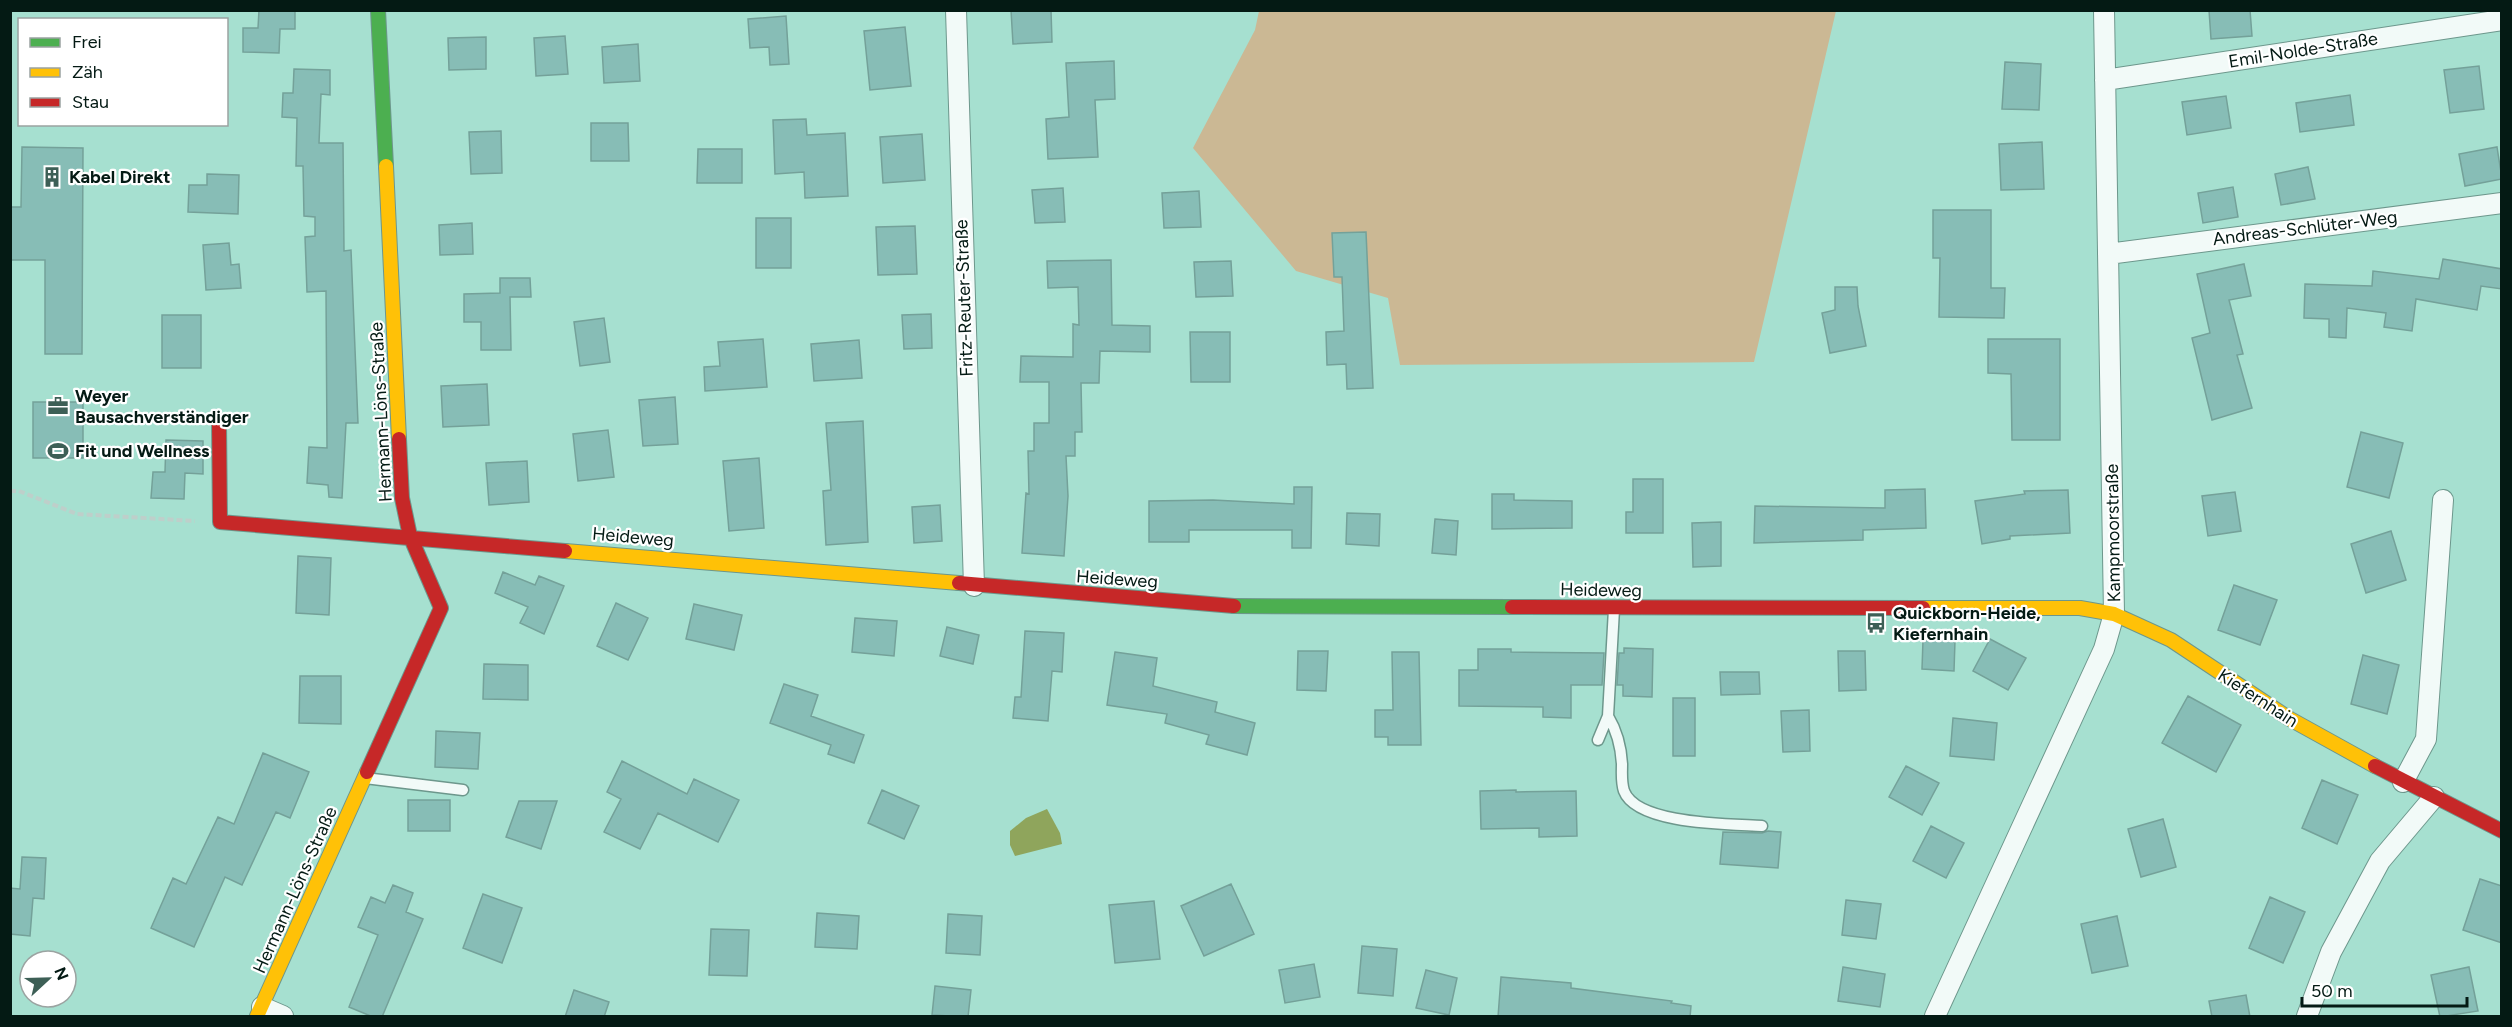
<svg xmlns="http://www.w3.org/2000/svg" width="2512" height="1027" font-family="Figtree,sans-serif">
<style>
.forest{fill:#cbb894}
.water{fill:#8fa55c}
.building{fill:#87bdb6;stroke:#74a199;stroke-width:1.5}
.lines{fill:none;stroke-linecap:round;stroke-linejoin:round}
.lane-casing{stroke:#6d978c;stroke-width:13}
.street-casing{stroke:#6d978c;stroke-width:22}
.fast-casing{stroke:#6d978c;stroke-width:16}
.slow-casing{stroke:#6d978c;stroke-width:16}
.jam-casing{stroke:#6d978c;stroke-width:16}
.path{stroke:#becfca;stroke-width:4;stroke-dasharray:6 3;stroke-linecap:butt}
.lane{stroke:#f2faf8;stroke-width:10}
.street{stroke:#f2faf8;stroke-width:20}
.fast{stroke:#4caf50;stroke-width:14}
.slow{stroke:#ffc107;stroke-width:14}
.jam{stroke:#c62828;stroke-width:14}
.labels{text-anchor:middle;stroke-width:4.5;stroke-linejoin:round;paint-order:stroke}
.street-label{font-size:18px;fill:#041a14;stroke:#fff}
.poi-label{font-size:18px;font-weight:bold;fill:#041a14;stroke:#fff;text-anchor:start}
</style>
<rect width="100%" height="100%" fill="#a6e0d0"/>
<!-- forest -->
<path class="forest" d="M1259,11h577l-82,351 -354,3 -12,-67 -92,-27 -103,-123 62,-118z"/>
<!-- water -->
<path class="water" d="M1047,809l13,24 2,11 -47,12 -5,-11v-14l16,-13z"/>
<!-- building -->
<path class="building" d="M259,10h36v19h-15l-1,24 -36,-1v-24h15z
M1011,10h40l1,32 -39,2z
M2209,10h41l2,26 -41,3z
M786,16l3,48 -19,1 -1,-18 -19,1 -2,-29z
M905,27l6,59 -41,4 -6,-59z
M565,36l3,38 -32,2 -2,-38z
M486,37v32l-37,1 -1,-32z
M638,44l2,37 -36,2 -2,-36z
M1114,61l1,38 -20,1 3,57 -50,2 -2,-40 23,-2 -3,-54z
M2005,62l36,2 -2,46 -37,-1z
M2479,66l5,43 -34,4 -6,-43z
M294,69l36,1v25l-9,-1 -2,49h24l1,108 7,-1 7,173h-12l-4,75 -13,-1 -1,-12 -21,-2 2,-36 18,1 -1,-157 -19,1 -2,-55 10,-1v-19l-11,-1 -1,-50h-7l1,-48 -15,-1 1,-24h10z
M2350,95l4,30 -54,7 -4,-29z
M2226,96l5,32 -44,7 -5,-33z
M806,119l1,16 38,-2 3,63 -43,2 -1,-26 -29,2 -2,-54z
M591,123h37l1,38h-38z
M501,131l1,42 -31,1 -2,-42z
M922,134l3,46 -42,3 -3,-46z
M2042,142l2,47 -43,1 -2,-46z
M22,147l61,1 -1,206h-37v-94h-35v-53h11z
M2497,147l5,32 -37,7 -6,-32z
M698,149h44v34h-45z
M2308,167l7,32 -34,6 -6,-31z
M207,174l32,1 -1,39 -50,-2 1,-27h18z
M2233,187l5,30 -35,6 -5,-30z
M1063,188l2,34 -30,1 -3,-33z
M1199,191l2,36 -37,1 -2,-35z
M1933,210h58v78h14l-1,30 -65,-1 1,-59h-7z
M756,218h35v50h-35z
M472,223l1,31 -33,1 -1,-30z
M915,226l2,48 -39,1 -2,-48z
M1366,232l7,156 -26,1 -1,-25 -19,1 -1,-33 18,-1 -2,-54h-8l-2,-44z
M229,243l2,22 8,-1 2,24 -35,2 -3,-45z
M2443,259l59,10v20l-21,-3 -4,24 -61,-11 -4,32 -28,-4 2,-14 -39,-5 -1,30 -17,-1v-18l-25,-1 1,-34 67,2 1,-15 66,8z
M1111,260l1,65 38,1v26l-50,-1 -1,32h-18l1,49h-7v24h-9l2,40 -4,60 -42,-3 4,-60 3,1 -1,-43h6v-28h15v-41h-29l1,-26 52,1v-33l6,1 -1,-38 -30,1 -1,-27z
M1231,261l2,35 -37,1 -2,-35z
M2244,264l7,32 -22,4 14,54 -6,1 15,53 -40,12 -20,-82 18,-5 -13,-59z
M500,278h30l1,19h-21l1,53h-30v-28h-17v-28l36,-1z
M1835,287h22l1,19 8,40 -36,7 -8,-40 13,-3z
M931,314l1,34 -28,1 -2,-34z
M162,315h39v53h-39z
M604,318l6,44 -30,4 -6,-44z
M1190,332h40v50h-39z
M763,339l4,48 -62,4 -1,-24 16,-1 -2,-24z
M1988,339h72v101h-48l-1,-66 -23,-1z
M859,340l3,38 -48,3 -3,-37z
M487,384l2,41 -46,2 -2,-41z
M675,397l3,47 -35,2 -4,-46z
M33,402h50v56h-50z
M863,421l5,121 -42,3 -3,-54 8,-1 -5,-67z
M608,430l6,47 -36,4 -5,-47z
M2361,432l42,11 -14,55 -42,-11z
M166,440l37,1v33l-18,-1 -1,26 -33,-1 2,-26h12z
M759,458l5,70 -35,3 -6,-70z
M527,461l2,41 -40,3 -3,-42z
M1633,479h30v54h-37v-21h7z
M1294,487h18l-1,61h-19v-18h-103v12h-40v-41l64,-1 81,4z
M1925,489l1,39 -63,2v10l-109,3 1,-37 130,2v-18z
M2068,490l2,43 -60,3v3l-28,5 -7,-43 50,-7 -1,-3z
M2235,492l6,39 -33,5 -6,-40z
M1492,494h22v6l58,1v27l-80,1z
M940,505l2,36 -28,2 -2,-36z
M1347,513l33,1 -1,32 -33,-2z
M1435,519l23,2 -2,34 -24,-2z
M1721,522v44l-28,1 -1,-44z
M2391,531l15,49 -40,13 -15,-49z
M298,556l33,2 -2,57 -33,-2z
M503,572l32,13 4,-9 25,10 -20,48 -24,-11 8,-16 -33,-14z
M2234,585l43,15 -17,45 -42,-15z
M616,603l32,15 -20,42 -31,-14z
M694,604l48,11 -8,35 -48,-11z
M855,618l42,3 -3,35 -42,-4z
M947,627l32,8 -6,29 -33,-8z
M1025,631l39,2 -2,39 -10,-1 -4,50 -35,-3 2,-21h6z
M1990,639l36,19 -18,32 -35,-19z
M1923,640l32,1 -1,30 -32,-2z
M1624,648l29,1 -1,48 -29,-1v-11h-6l2,-32h5z
M1478,649h33v3l93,1 -2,32h-31v33l-28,-1v-10l-84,-1v-36h19z
M1298,651h30l-2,40 -29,-1z
M1838,651h27l1,39 -27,1z
M1115,652l42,6 -4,28 64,16 -2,10 40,11 -8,32 -41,-11 3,-9 -44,-12 2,-9 -60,-9z
M1392,652h27l2,93h-33v-8h-13v-27h18z
M2363,655l36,10 -12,49 -36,-10z
M484,664l44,1v35l-45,-1z
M1720,672h39l1,22 -39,1z
M300,676h41v48l-42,-1z
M784,684l34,11 -7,21 53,19 -10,28 -26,-9 3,-9 -61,-22z
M2188,696l53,29 -25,47 -54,-29z
M1673,698h22v58h-22z
M1809,710l1,41 -27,1 -2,-41z
M1953,718l44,5 -3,37 -44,-4z
M436,731l44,2 -2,36 -43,-2z
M263,753l46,19 -19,46 -14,-6 -34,73 -17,-8 -31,70 -43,-19 22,-50 13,6 32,-67 16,7z
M622,761l65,33 7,-15 45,21 -21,42 -60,-29 -18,36 -36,-17 17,-33 -14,-7z
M1906,766l33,17 -17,32 -33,-18z
M2322,780l36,15 -21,49 -35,-16z
M882,790l37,16 -15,33 -36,-16z
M1516,790v2l60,-1 1,45 -38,1v-9l-58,1 -1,-38z
M408,800h42v31h-42z
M519,801h38l-16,48 -35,-12z
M2163,819l13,48 -35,10 -13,-48z
M1931,826l33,17 -18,35 -33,-17z
M1768,831l13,1 -3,36 -58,-4 3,-32 39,1z
M22,857l24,1 -2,41 -11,-1 -3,38 -20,-2v-46l10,1z
M2480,879l22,7v57l-39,-13z
M1231,884l23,50 -50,22 -23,-50z
M393,885l20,8 -7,19 17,7 -41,98h-9l-24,-10 29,-72 -20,-8 13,-30 14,6z
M483,894l39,14 -20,55 -39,-15z
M2270,897l35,15 -22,51 -34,-15z
M1846,900l35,4 -5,35 -34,-4z
M1154,901l6,58 -45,4 -6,-58z
M817,913l42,3 -2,33 -42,-2z
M948,914l34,2 -2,39 -34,-2z
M2117,916l11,50 -36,7 -11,-49z
M711,929l38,1 -2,46 -38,-1z
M1362,946l35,3 -4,47 -35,-3z
M1314,964l6,33 -35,6 -6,-33z
M1843,967l42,7 -5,33 -42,-6z
M2469,967l9,44 -38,6 -9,-42z
M1426,970l31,8 -8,37 -33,-7z
M1501,977l70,6v5l101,13 -1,2 20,3 -1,11h-192z
M935,986l36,4 -3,27 -36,-2z
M574,990l35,12 -5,15h-39z
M2246,995l4,22h-38l-3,-16z"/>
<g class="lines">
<!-- lane casing -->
<g class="lane-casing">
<path id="lane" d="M1608,716c9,15 13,30 14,48 0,9 -1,18 2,27 13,34 107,33 138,35
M1598,740l10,-24 6,-107
M365,778l98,12"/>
</g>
<!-- street casing -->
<g class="street-casing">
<path id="street" d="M956,10l18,576
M2105,80l397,-60
M2108,254l394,-51
M2403,782l23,-43 17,-239
M262,1007l21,9
M1935,1016l169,-367 10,-35 -10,-604
M2307,1016l24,-64 49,-91 54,-64"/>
</g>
<!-- fast casing -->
<g class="fast-casing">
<path id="fast" d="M378,10l8,156
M1234,606l278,1"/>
</g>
<!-- slow casing -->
<g class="slow-casing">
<path id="slow" d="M386,166l13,273
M565,551l394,32
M1923,608h157l34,6 57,26 119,79 85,47
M257,1016l110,-244"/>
</g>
<!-- jam casing -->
<g class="jam-casing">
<path id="jam" d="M219,421l1,101 345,29
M959,583l275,23
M1512,607l411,1
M2375,766l127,65
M367,772l74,-164 -31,-72 -8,-38 -3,-59"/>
</g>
<!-- path -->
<path class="path" d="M10,491h9l58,23 118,7"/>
<!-- lane -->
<use href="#lane" class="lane"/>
<!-- street -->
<use href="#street" class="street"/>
<!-- fast -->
<use href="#fast" class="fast"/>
<!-- slow -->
<use href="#slow" class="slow"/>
<!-- jam -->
<use href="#jam" class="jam"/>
</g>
<!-- icons -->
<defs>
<g id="building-bare" transform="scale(1.62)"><path d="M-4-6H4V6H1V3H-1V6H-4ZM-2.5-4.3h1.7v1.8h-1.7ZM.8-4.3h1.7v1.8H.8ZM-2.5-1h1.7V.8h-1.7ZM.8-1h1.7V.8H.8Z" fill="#3d5f56" stroke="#fff" stroke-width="2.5" paint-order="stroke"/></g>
<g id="office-bare" transform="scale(1.62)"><path d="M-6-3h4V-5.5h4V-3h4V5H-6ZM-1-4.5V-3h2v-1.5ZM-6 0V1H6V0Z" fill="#3d5f56" stroke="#fff" stroke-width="2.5" paint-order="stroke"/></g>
<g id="stadium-bare" transform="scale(1.62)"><path d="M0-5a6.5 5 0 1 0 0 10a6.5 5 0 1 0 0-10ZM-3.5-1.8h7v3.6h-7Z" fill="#3d5f56" stroke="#fff" stroke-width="2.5" paint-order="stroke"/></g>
<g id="bus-bare" transform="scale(1.62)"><path d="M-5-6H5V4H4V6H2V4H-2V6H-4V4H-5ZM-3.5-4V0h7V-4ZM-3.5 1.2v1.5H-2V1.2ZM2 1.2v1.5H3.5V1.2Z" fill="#3d5f56" stroke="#fff" stroke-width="2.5" paint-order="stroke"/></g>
</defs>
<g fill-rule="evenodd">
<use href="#building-bare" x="52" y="177"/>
<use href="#office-bare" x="58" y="406"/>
<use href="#stadium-bare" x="58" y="451"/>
<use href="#bus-bare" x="1876" y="623"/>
</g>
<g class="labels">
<!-- street labels -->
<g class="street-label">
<text transform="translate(2303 50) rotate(-9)" y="6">Emil-Nolde-Straße</text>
<text transform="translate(2305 228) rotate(-7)" y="6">Andreas-Schlüter-Weg</text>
<text transform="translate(964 298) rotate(-92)" y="6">Fritz-Reuter-Straße</text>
<text transform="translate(381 412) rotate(-93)" y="6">Hermann-Löns-Straße</text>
<text transform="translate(2113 533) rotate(-91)" y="6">Kampmoorstraße</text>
<text transform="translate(633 537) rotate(5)" y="6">Heideweg</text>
<text transform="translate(1117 579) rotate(4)" y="6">Heideweg</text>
<text transform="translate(1601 590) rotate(1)" y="6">Heideweg</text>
<text transform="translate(2258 698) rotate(33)" y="6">Kiefernhain</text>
<text transform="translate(295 890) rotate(-66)" y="6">Hermann-Löns-Straße</text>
</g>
<!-- poi labels -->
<g class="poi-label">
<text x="69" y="183">Kabel Direkt</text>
<text x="75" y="402">Weyer<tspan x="75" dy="21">Bausachverständiger</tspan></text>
<text x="75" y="457">Fit und Wellness</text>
<text x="1893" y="619">Quickborn-Heide,<tspan x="1893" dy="21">Kiefernhain</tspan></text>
</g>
</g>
<!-- border -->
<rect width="2512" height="1027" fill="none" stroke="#041a14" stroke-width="24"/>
<!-- legend -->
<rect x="18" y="18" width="210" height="108" fill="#ffffff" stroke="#9ba3a1" stroke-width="1.5"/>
<rect x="30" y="38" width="30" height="9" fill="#4caf50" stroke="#9ba3a1" stroke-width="1.5"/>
<text x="72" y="48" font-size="18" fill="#041a14">Frei</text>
<rect x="30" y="68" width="30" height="9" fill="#ffc107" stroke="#9ba3a1" stroke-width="1.5"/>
<text x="72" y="78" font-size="18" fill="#041a14">Zäh</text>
<rect x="30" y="98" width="30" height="9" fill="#c62828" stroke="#9ba3a1" stroke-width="1.5"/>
<text x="72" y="108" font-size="18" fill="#041a14">Stau</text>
<!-- north arrow -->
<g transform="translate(48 979) rotate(68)"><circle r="28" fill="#ffffff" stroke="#9ba3a1" stroke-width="1.5"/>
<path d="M0-4.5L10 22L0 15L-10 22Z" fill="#3d5f56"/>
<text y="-9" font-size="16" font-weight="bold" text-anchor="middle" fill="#041a14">N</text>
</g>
<!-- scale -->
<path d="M2302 997v9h165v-9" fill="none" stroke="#041a14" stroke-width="3"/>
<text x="2311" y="997" font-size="18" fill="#041a14" stroke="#ffffff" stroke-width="4.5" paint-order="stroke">50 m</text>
</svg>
